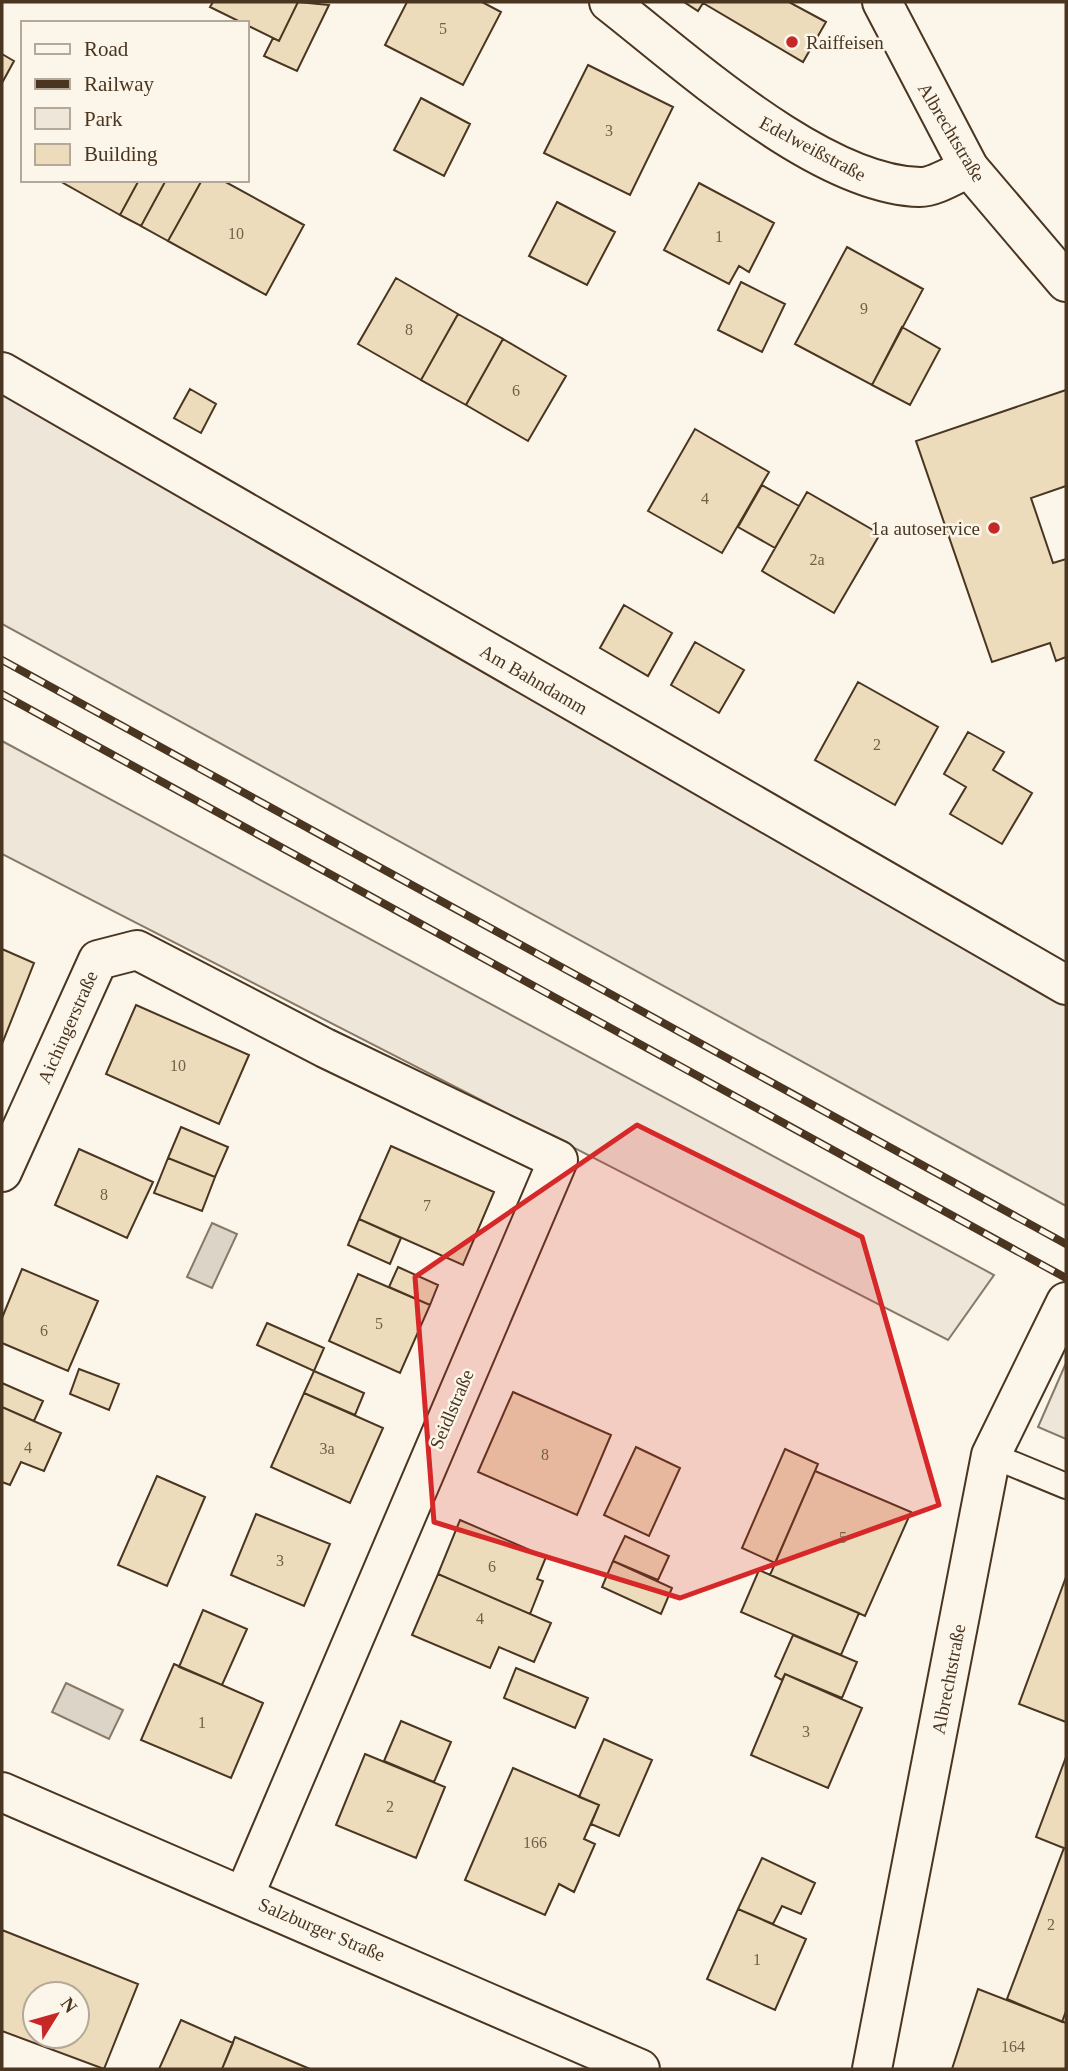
<svg xmlns="http://www.w3.org/2000/svg" width="1068" height="2071" font-family="'Times New Roman',serif">
<style>
.green{fill:#ede6d9;stroke:#887966;stroke-width:2}
.water{fill:#dcd4c6;stroke:#887966;stroke-width:2}
.building{fill:#ecdcbc;stroke:#4a3520;stroke-width:2;fill-rule:evenodd}
.lines{fill:none;stroke-linecap:round;stroke-linejoin:round}
.service-casing{stroke:#4a3520;stroke-width:28}
.minor-casing{stroke:#4a3520;stroke-width:42}
.tertiary-casing{stroke:#4a3520;stroke-width:42}
.primary-casing{stroke:#4a3520;stroke-width:42}
.service{stroke:#fbf6e9;stroke-width:24}
.minor{stroke:#fbf6e9;stroke-width:38}
.tertiary{stroke:#fbf6e9;stroke-width:38}
.primary{stroke:#fbf6e9;stroke-width:38}
.rail-casing{stroke:#4a3520;stroke-width:8}
.rail{stroke:#fbf6e9;stroke-width:5;stroke-dasharray:16;stroke-linecap:butt}
.marked{fill:#d62828;fill-opacity:0.2;stroke:#d62828;stroke-width:5;stroke-linejoin:round}
.poi-dot{fill:#c62828;stroke:#fbf6e9;stroke-width:2.5}
.labels{text-anchor:middle;stroke-width:5;stroke-linejoin:round;paint-order:stroke}
.number-label{font-size:16px;fill:#725f47}
.poi-label{font-size:19px;fill:#4a3520;stroke:#fbf6e9;text-anchor:start}
.street-label{font-size:19px;fill:#4a3520;stroke:#fbf6e9}
</style>
<rect width="100%" height="100%" fill="#fbf6e9"/>
<!-- green -->
<path class="green" d="M2,387l1064,608v211l-1064,-582z
M2,741l992,534 -46,65 -946,-486z
M1066,1363v76l-28,-12z"/>
<!-- water -->
<path class="water" d="M212,1223l25,11 -25,54 -25,-11z
M66,1683l57,27 -14,29 -57,-27z"/>
<!-- building -->
<path class="building" d="M213,2h85l-19,39 -69,-34z
M298,2l31,3 -32,66 -33,-15 9,-18 6,3z
M407,2h75l19,10 -38,73 -78,-40z
M684,2h105l37,20 -23,40 -100,-59 -5,8z
M2,54l12,7 -12,22z
M588,65l85,42 -43,88 -86,-42z
M421,98l49,26 -26,52 -50,-26z
M58,180h81l-19,35z
M139,180h27l-25,46 -21,-11z
M166,180h36l-34,61 -27,-15z
M202,180h20l82,45 -38,70 -98,-54z
M699,183l75,40 -25,49 -10,-6 -10,18 -65,-34z
M557,202l58,30 -28,53 -58,-29z
M847,247l76,42 -51,96 -77,-41z
M396,278l62,36 -37,66 -63,-36z
M741,282l44,22 -23,48 -44,-22z
M458,314l45,25 -37,66 -45,-25z
M902,327l38,22 -30,56 -38,-20z
M503,339l63,37 -38,65 -62,-36z
M190,389l26,15 -15,29 -27,-15z
M1066,390v96l-35,12 22,65 13,-4v98l-10,4 -6,-18 -58,19 -76,-221z
M695,429l74,43 -47,81 -74,-42z
M762,485l37,21 -24,42 -37,-21z
M807,492l73,42 -46,79 -72,-42z
M624,605l48,28 -24,43 -48,-28z
M695,642l49,28 -25,43 -48,-28z
M858,682l80,45 -43,78 -80,-45z
M968,732l36,20 -11,18 39,23 -30,51 -52,-30 16,-27 -22,-13z
M2,949l32,14 -32,81z
M136,1005l113,50 -30,69 -113,-50z
M181,1127l47,20 -13,30 -47,-19z
M391,1146l103,46 -31,73 -104,-46z
M79,1149l74,33 -26,56 -72,-33z
M168,1158l47,19 -13,34 -48,-18z
M359,1219l42,19 -11,26 -42,-19z
M398,1267l40,18 -8,20 -41,-18z
M22,1269l76,32 -30,70 -66,-28v-25z
M358,1274l72,31 -30,68 -71,-32z
M267,1323l57,25 -10,23 -57,-26z
M79,1369l40,15 -10,26 -39,-16z
M314,1371l50,22 -9,22 -51,-22z
M2,1383l41,18 -9,20 -32,-14z
M513,1392l98,43 -34,80 -99,-43z
M304,1393l79,35 -33,75 -79,-36z
M2,1407l59,26 -17,38 -23,-9 -11,23 -8,-3z
M636,1447l44,21 -31,68 -45,-21z
M785,1449l33,15 -43,99 -33,-15z
M815,1471l96,41 -46,104 -95,-41z
M157,1476l48,21 -38,89 -49,-21z
M256,1514l74,30 -26,62 -73,-31z
M460,1520l86,37 -9,22 6,2 -13,33 -92,-40z
M625,1536l44,20 -11,24 -45,-19z
M613,1561l59,27 -11,26 -59,-27z
M759,1570l100,43 -18,42 -100,-43z
M438,1574l113,49 -17,39 -35,-15 -9,21 -78,-33z
M1066,1577v145l-47,-18z
M203,1610l44,19 -25,56 -43,-18z
M793,1635l64,27 -15,36 -57,-24 -3,6 -7,-4z
M174,1664l89,39 -32,75 -90,-38z
M516,1668l72,30 -13,30 -71,-30z
M785,1674l77,34 -34,80 -77,-33z
M401,1721l50,21 -17,40 -50,-21z
M604,1739l48,21 -33,76 -28,-12 8,-19 -20,-8z
M365,1754l80,33 -29,71 -80,-33z
M1066,1757v92l-30,-12z
M513,1768l86,37 -15,34 11,5 -21,48 -15,-8 -14,31 -80,-35z
M1064,1848l2,1v162l-4,11 -55,-23z
M762,1858l53,25 -14,31 -19,-8 -9,18 -35,-15z
M738,1909l68,30 -31,71 -68,-31z
M2,1930l136,54 -34,85 -102,-38zM35,1994h42v42h-42z
M978,1989l88,34v46h-114z
M181,2020l52,23 -11,26h-63z
M235,2037l75,32h-88z"/>
<g class="lines">
<!-- service casing -->
<g class="service-casing">
<path id="service" d="M991,1455l75,31"/>
</g>
<!-- minor casing -->
<g class="minor-casing">
<path id="minor" d="M609,2c77,60 211,183 311,185 15,0 35,-13 49,-19
M2,372l1064,613
M2,1172l96,-212 39,-10 188,98 233,112 -314,736"/>
</g>
<!-- tertiary casing -->
<g class="tertiary-casing">
<path id="tertiary" d="M882,2l87,166 97,114
M872,2069l119,-614 75,-153"/>
</g>
<!-- primary casing -->
<g class="primary-casing">
<path id="primary" d="M2,1792l638,277"/>
</g>
<!-- service -->
<use href="#service" class="service"/>
<!-- minor -->
<use href="#minor" class="minor"/>
<!-- tertiary -->
<use href="#tertiary" class="tertiary"/>
<!-- primary -->
<use href="#primary" class="primary"/>
<!-- rail casing -->
<g class="rail-casing">
<path id="rail" d="M2,660l1064,584
M2,694l1064,584"/>
</g>
<!-- rail -->
<use href="#rail" class="rail"/>
</g>
<!-- marked area -->
<path class="marked" d="M637,1125l225,112 77,268 -259,93 -246,-76 -19,-245z"/>
<!-- markers -->
<g class="poi-dot">
<circle cx="792" cy="42" r="7"/>
<circle cx="994" cy="528" r="7"/>
</g>
<g class="labels">
<!-- number labels -->
<g class="number-label">
<text x="443" y="34">5</text>
<text x="609" y="136">3</text>
<text x="236" y="239">10</text>
<text x="719" y="242">1</text>
<text x="864" y="314">9</text>
<text x="409" y="335">8</text>
<text x="516" y="396">6</text>
<text x="705" y="504">4</text>
<text x="817" y="565">2a</text>
<text x="877" y="750">2</text>
<text x="178" y="1071">10</text>
<text x="104" y="1200">8</text>
<text x="427" y="1211">7</text>
<text x="379" y="1329">5</text>
<text x="44" y="1336">6</text>
<text x="28" y="1453">4</text>
<text x="327" y="1454">3a</text>
<text x="545" y="1460">8</text>
<text x="843" y="1543">5</text>
<text x="280" y="1566">3</text>
<text x="492" y="1572">6</text>
<text x="480" y="1624">4</text>
<text x="202" y="1728">1</text>
<text x="806" y="1737">3</text>
<text x="390" y="1812">2</text>
<text x="535" y="1848">166</text>
<text x="1051" y="1930">2</text>
<text x="757" y="1965">1</text>
<text x="1013" y="2052">164</text>
</g>
<!-- poi labels -->
<g class="poi-label">
<text x="806" y="49">Raiffeisen</text>
<text x="980" y="535" text-anchor="end">1a autoservice</text>
</g>
<!-- street labels -->
<g class="street-label">
<text transform="translate(952 132) rotate(59)" y="7">Albrechtstraße</text>
<text transform="translate(813 148) rotate(28)" y="7">Edelweißstraße</text>
<text transform="translate(534 679) rotate(30)" y="7">Am Bahndamm</text>
<text transform="translate(67 1027) rotate(-66)" y="7">Aichingerstraße</text>
<text transform="translate(451 1409) rotate(-67)" y="7">Seidlstraße</text>
<text transform="translate(948 1679) rotate(-79)" y="7">Albrechtstraße</text>
<text transform="translate(322 1929) rotate(23)" y="7">Salzburger Straße</text>
</g>
</g>
<!-- border -->
<rect width="1068" height="2071" fill="none" stroke="#4a3520" stroke-width="7"/>
<!-- legend -->
<rect x="21" y="21" width="228" height="161" fill="#fbf6e9" stroke="#b4a999" stroke-width="2"/>
<rect x="35" y="44" width="35" height="10" fill="#fbf6e9" stroke="#b4a999" stroke-width="2"/>
<text x="84" y="56" font-size="21" fill="#4a3520">Road</text>
<rect x="35" y="79" width="35" height="10" fill="#4a3520" stroke="#b4a999" stroke-width="2"/>
<text x="84" y="91" font-size="21" fill="#4a3520">Railway</text>
<rect x="35" y="108" width="35" height="21" fill="#ede6d9" stroke="#b4a999" stroke-width="2"/>
<text x="84" y="126" font-size="21" fill="#4a3520">Park</text>
<rect x="35" y="144" width="35" height="21" fill="#ecdcbc" stroke="#b4a999" stroke-width="2"/>
<text x="84" y="161" font-size="21" fill="#4a3520">Building</text>
<!-- north arrow -->
<g transform="translate(56 2015) rotate(53)"><circle r="33" fill="#fbf6e9" stroke="#b4a999" stroke-width="2"/>
<path d="M0-5L12 26L0 18L-12 26Z" fill="#c62828"/>
<text y="-10" font-size="19" font-weight="bold" text-anchor="middle" fill="#4a3520">N</text>
</g>
</svg>
